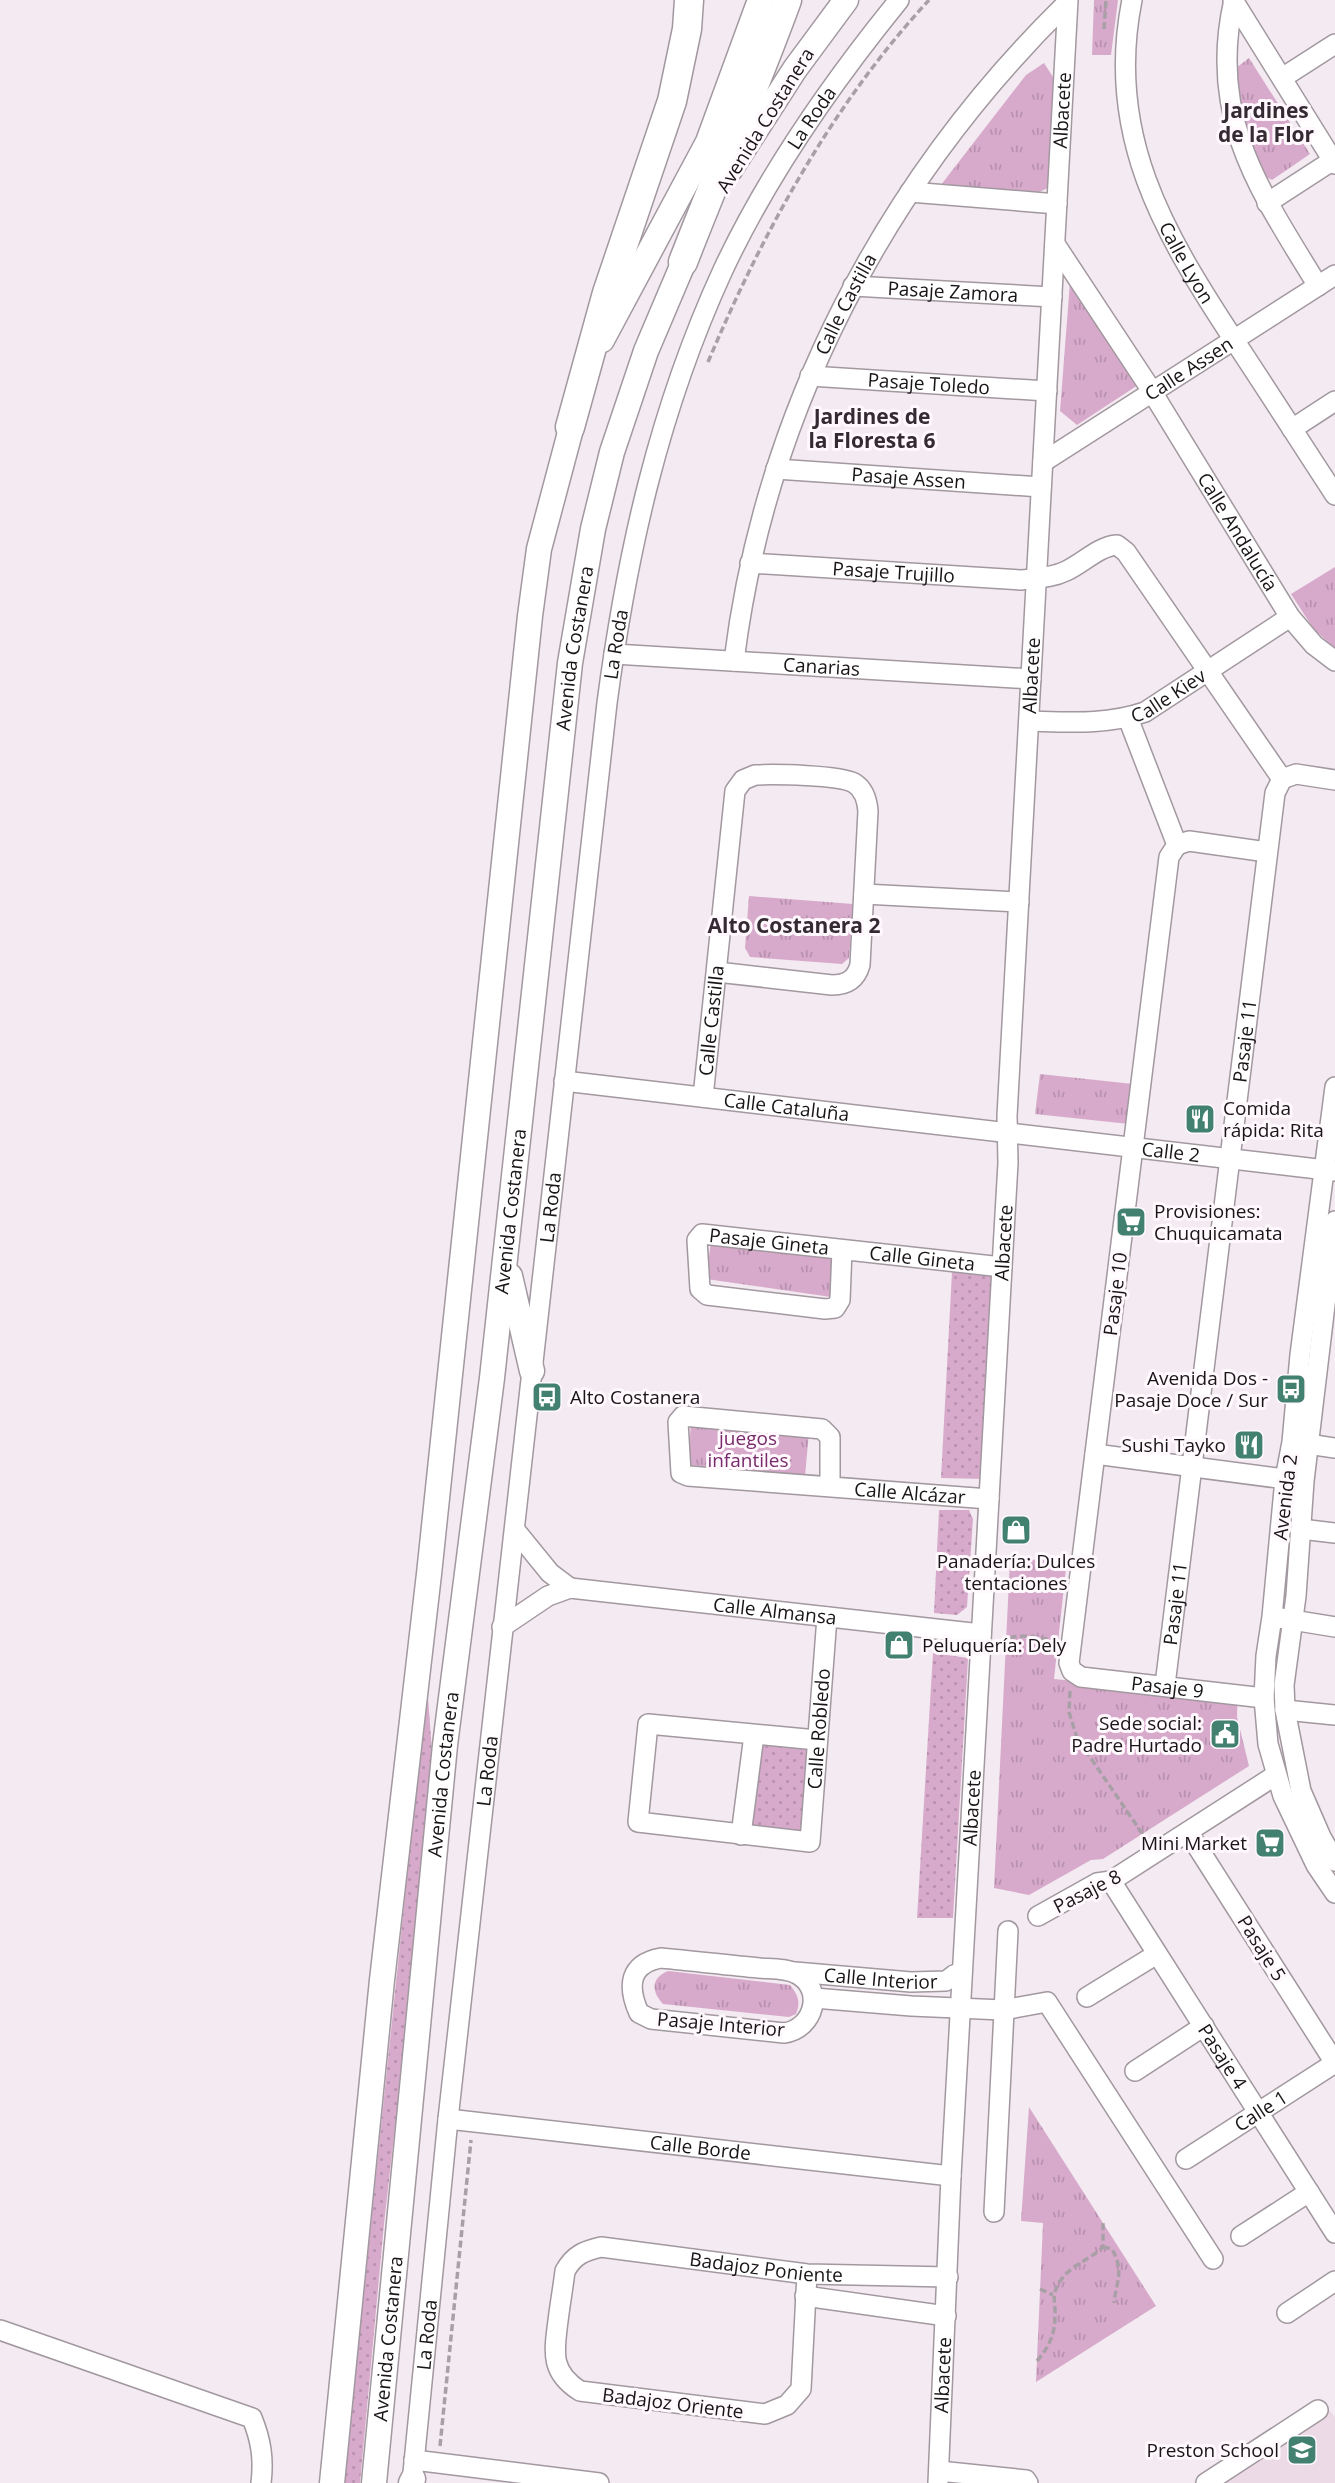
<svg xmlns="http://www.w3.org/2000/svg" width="1335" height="2483" font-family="'Open Sans',sans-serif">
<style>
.built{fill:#ecdae7}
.grass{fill:url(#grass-dots)}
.park{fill:url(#park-tufts)}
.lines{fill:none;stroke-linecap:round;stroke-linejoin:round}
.minor-casing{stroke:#a2989f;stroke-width:22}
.major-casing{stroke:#a2989f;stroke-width:27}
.highway-casing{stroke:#a2989f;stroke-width:31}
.path{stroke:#a8a0a6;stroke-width:3.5;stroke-dasharray:7 3.5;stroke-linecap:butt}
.minor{stroke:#fff;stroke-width:19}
.major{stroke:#fff;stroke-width:24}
.highway{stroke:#fff;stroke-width:28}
.labels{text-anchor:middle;stroke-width:6;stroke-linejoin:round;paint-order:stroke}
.street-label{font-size:19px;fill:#181417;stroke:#fff8fd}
.poi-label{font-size:19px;fill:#181417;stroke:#fff8fd;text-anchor:end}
.park-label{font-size:19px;fill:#782b6a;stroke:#fff8fd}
.neighbourhood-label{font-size:21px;font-weight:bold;fill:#332b31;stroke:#fff8fd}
</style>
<defs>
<pattern id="grass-dots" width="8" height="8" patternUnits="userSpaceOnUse" patternTransform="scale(1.75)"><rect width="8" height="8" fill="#d7aacc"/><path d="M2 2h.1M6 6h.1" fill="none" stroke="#b891ae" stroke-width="1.8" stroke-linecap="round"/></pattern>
<pattern id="park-tufts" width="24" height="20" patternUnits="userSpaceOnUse" patternTransform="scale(1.75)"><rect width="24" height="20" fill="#d7aacc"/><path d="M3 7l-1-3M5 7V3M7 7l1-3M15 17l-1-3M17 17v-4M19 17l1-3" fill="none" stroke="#b891ae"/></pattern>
</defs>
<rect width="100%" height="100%" fill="#f4eaf1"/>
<!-- built -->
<path class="built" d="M1330,2411l5,6v66h-118z"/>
<!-- grass -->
<path class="grass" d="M952,1272l44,4 -11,203 -44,-1z
M939,1510h30l4,9 -6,88 -10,8 -23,-2z
M933,1653l35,5 -15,260h-36z
M427,1684l6,81 -9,105 -40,354 -24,259h-16z
M754,1740l57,9 -8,84 -62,-5z"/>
<!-- park -->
<path class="park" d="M1094,0h24l-7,55h-19z
M1249,58l61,96 -38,26 -10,-5 -20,-45 -6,-62z
M1044,63l9,14 -3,110 -15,7 -98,-4 89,-115z
M1070,282l68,103 -61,40 -17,-14z
M1335,567v82l-22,-21 -22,-34z
M749,896l104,8 -4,54 -7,6 -92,-7 -5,-9z
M1040,1074l93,10 -4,40 -94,-10z
M711,1241l125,15 -5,41 -125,-18z
M691,1422l118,10 -4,44 -117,-11z
M1067,1559l-13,120 88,9 96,-1 -1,30 12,49 -146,93 -12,1 -62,35 -35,-7 16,-328z
M668,1971l122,14c8,10 11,17 6,29l-7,3 -126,-13c-12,-13 -12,-26 5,-33z
M1029,2107l127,199 -120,76 7,-159 -22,-2z"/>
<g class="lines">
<!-- minor casing -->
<g class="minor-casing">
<g id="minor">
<path id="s1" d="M1132,0c-27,134 31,232 102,340 34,51 67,103 101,155"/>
<path d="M1233,0l102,164"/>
<path d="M1234,0c-27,117 26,191 84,286"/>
<path d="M1282,78l53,-34"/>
<path d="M910,192l147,12"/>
<path d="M1267,203l68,-44"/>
<path id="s2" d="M1055,244l91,138 144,235 24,28 21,16"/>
<path id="s3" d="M853,286l199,11"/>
<path id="s4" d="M810,376l237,15"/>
<path d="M1292,429l43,-28"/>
<path id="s5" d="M1043,462l292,-187"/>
<path id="s6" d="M776,469l265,18"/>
<path id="s7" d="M750,563l271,17c15,-2 31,-2 45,-9 16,-7 33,-25 51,-26l9,7 156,227"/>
<path id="s8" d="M614,654l417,25"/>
<path id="s9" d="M734,661c31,-251 153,-482 333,-658"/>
<path d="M1128,718l49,127"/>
<path id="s10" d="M1029,721c40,1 78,4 116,-9l145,-95"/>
<path d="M1282,779l14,-5 39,6"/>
<path id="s11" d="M1177,845l-8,12 -100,806 3,8 9,6 183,21"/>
<path d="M1177,845l12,-4 78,11"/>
<path d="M864,894l155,8"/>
<path id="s12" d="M564,1081l771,90"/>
<path d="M1335,1087l-35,268 -8,87 -7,37 -13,138 -6,39 -2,42 4,46 15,52 33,69 19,28"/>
<path id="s13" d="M703,1097l32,-306 8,-11 12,-5c19,-1 85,0 99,8 10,6 13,16 14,28l-8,154c-4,14 -13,20 -28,20l-115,-13"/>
<path d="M1335,1221l-31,260 -8,115 -12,89 1,25 16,81 20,46 14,24"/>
<path id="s14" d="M842,1250l-2,50 -5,8 -10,1 -118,-14 -7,-6 -3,-49 5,-6 300,33"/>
<path d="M1308,1444l27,4"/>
<path d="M1095,1454l190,25"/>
<path id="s15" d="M830,1487v-50l-8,-8 -139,-13 -5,6 3,51 7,3 301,23"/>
<path d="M1301,1529l34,4"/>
<path d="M515,1530l35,43 20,15"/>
<path d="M1280,1618l55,9"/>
<path id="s16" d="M502,1627l46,-31 22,-8 411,46"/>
<path id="s17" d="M1165,1685l110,-892 7,-14"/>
<path d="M1285,1710l50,5"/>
<path id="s18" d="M817,1740l-169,-16 -10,98 172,20 17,-225"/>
<path d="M741,1835l13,-100"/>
<path id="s19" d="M1111,1881l224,352"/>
<path d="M1038,1916l59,-33 14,-2 165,-106"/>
<path d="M661,1958c33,3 65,7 98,10 11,1 28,0 38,6 28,15 17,55 -13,59l-133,-14 -12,-6c-12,-27 -10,-49 22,-55z"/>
<path id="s20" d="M795,1972l116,10 35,-1 8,-6 8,-3"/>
<path d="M1087,1997l70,-43"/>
<path d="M814,1998l97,8 92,4 44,-8 166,257"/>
<path d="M1135,2071l69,-45"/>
<path id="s21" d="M448,2119l503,57"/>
<path id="s22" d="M1186,2159l149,-96 -147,-231"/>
<path d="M994,2212l14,-281"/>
<path d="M1241,2236l68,-44"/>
<path id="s23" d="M807,2274l-6,115 -14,16 -22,9 -185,-23c-30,-19 -26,-39 -22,-70 2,-17 5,-33 7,-50 9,-16 19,-20 36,-24l206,27 141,3"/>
<path d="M805,2296l141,20"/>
<path d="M1287,2313l48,-32"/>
<path d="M0,2330l252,88c9,22 12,41 9,65"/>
<path d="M414,2460l185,23"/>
<path d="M939,2471l87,9 2,3"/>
<path id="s24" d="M412,2483l36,-364 159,-1416c20,-151 52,-294 116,-433 44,-94 111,-190 176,-270"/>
<path id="s25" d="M938,2483l13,-307 51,-909 6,-104 -1,-47 61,-1116"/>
<path d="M1206,2483l112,-73"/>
</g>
</g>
<!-- major casing -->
<g class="major-casing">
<g id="major">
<path d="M730,170l65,-101 51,-69"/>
<path d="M602,340l106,-198 52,-142"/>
<path d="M510,1276l22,95"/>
<path d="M332,2483l50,-503 47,-406 101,-958 9,-67 37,-139"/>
<path id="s26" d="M374,2483l71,-738 47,-367 78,-715 23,-134 19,-77 34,-101 45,-106"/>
<path d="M411,2483l2,-4"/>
</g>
</g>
<!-- highway casing -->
<g class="highway-casing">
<path id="highway" d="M683,262c34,-88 72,-174 104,-262
M570,427l37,-134 65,-192 15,-72 2,-29"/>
</g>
<!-- path -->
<path class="path" d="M1104,29l2,-29
M708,362c55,-130 124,-257 221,-362
M1000,1642c18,-10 34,-5 53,-2
M1070,1691l-1,21 8,26 69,101
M1103,2247l9,2c12,22 5,30 2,54
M1040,2289l13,6
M1037,2361c13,-15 19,-29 18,-50 0,-11 -3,-16 3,-26 10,-20 31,-24 45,-38v-25
M440,2446l31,-306"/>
<!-- minor -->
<use href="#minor" class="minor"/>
<!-- major -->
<use href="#major" class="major"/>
<!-- highway -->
<use href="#highway" class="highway"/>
</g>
<!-- icons -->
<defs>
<g id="restaurant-square" transform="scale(1.575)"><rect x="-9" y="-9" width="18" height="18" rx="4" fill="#42816f" stroke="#fff8fd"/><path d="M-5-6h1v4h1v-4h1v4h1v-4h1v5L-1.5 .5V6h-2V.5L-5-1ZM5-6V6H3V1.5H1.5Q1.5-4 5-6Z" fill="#fff"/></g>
<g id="supermarket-square" transform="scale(1.575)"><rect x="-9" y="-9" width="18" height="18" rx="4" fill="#42816f" stroke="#fff8fd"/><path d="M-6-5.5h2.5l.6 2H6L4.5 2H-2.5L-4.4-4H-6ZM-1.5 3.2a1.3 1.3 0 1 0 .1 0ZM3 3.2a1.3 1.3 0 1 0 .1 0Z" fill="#fff"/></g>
<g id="bus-square" transform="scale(1.575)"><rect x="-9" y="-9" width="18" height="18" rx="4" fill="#42816f" stroke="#fff8fd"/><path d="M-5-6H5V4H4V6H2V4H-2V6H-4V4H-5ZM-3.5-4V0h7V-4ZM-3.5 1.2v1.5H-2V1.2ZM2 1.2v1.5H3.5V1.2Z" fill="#fff"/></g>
<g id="shop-square" transform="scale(1.575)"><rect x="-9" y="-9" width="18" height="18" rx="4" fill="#42816f" stroke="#fff8fd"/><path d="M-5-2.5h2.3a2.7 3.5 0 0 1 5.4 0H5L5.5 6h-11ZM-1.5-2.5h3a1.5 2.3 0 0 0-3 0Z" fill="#fff"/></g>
<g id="civic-square" transform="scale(1.575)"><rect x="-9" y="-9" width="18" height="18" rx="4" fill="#42816f" stroke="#fff8fd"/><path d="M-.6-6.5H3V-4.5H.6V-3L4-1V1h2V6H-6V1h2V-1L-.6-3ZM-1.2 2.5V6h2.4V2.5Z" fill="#fff"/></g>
<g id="school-square" transform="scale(1.575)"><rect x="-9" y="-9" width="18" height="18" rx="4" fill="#42816f" stroke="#fff8fd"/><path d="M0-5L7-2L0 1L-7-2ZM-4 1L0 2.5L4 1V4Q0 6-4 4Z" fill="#fff"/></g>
</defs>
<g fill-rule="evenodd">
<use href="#restaurant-square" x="1200" y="1119"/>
<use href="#supermarket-square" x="1131" y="1222"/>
<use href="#bus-square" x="1291" y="1389"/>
<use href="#bus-square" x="547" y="1397"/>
<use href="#restaurant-square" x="1249" y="1445"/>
<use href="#shop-square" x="1016" y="1530"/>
<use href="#shop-square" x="899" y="1645"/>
<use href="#civic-square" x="1225" y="1734"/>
<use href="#supermarket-square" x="1270" y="1843"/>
<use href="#school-square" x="1302" y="2450"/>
</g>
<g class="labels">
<!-- street labels -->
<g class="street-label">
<text dy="7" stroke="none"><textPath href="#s25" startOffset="2376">Albacete</textPath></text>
<text dy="7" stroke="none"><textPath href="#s24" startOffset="2417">La Roda</textPath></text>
<text transform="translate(765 120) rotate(-58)" y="7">Avenida Costanera</text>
<text dy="7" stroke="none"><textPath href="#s1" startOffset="275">Calle Lyon</textPath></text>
<text dy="7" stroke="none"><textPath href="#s3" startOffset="100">Pasaje Zamora</textPath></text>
<text dy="7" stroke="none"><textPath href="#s9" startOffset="376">Calle Castilla</textPath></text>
<text dy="7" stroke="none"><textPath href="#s5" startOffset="173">Calle Assen</textPath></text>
<text dy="7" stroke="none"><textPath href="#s4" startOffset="119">Pasaje Toledo</textPath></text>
<text dy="7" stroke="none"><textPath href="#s6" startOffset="133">Pasaje Assen</textPath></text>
<text dy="7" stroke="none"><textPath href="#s2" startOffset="341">Calle Andalucía</textPath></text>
<text dy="7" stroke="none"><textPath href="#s7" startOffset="144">Pasaje Trujillo</textPath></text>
<text dy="7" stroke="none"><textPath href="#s24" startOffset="1850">La Roda</textPath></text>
<text dy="7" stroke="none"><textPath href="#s26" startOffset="1846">Avenida Costanera</textPath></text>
<text dy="7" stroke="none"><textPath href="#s8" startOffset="208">Canarias</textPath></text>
<text dy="7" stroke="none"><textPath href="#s25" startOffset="1810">Albacete</textPath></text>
<text dy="7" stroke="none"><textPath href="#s10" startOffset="145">Calle Kiev</textPath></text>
<text dy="7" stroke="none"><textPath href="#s13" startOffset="77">Calle Castilla</textPath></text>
<text dy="7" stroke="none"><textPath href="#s17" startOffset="649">Pasaje 11</textPath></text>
<text dy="7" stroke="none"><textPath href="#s12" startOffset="224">Calle Cataluña</textPath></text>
<text dy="7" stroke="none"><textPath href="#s12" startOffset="611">Calle 2</textPath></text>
<text dy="7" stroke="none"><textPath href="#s24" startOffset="1283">La Roda</textPath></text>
<text dy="7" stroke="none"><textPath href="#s26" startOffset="1279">Avenida Costanera</textPath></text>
<text dy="7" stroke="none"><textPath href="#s14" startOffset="322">Pasaje Gineta</textPath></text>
<text dy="7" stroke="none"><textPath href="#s25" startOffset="1242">Albacete</textPath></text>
<text dy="7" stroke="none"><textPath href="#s14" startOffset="476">Calle Gineta</textPath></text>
<text transform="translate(1115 1294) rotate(-83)" y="7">Pasaje 10</text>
<text dy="7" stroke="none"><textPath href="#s15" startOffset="490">Calle Alcázar</textPath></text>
<text transform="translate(1285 1497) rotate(-83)" y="7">Avenida 2</text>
<text dy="7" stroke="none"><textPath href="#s17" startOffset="82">Pasaje 11</textPath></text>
<text dy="7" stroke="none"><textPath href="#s16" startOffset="285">Calle Almansa</textPath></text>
<text dy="7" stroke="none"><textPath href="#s11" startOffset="933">Pasaje 9</textPath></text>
<text dy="7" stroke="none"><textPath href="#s18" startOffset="555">Calle Robledo</textPath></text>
<text dy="7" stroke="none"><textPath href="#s24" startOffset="716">La Roda</textPath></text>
<text dy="7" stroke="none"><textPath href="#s26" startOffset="712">Avenida Costanera</textPath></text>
<text dy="7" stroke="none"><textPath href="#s25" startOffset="676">Albacete</textPath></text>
<text transform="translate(1087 1891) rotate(-27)" y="7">Pasaje 8</text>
<text transform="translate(1262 1948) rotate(58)" y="7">Pasaje 5</text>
<text dy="7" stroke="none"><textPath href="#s20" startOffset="86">Calle Interior</textPath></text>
<text transform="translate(721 2024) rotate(5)" y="7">Pasaje Interior</text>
<text dy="7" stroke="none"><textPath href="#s19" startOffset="208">Pasaje 4</textPath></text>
<text dy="7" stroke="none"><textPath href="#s22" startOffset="89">Calle 1</textPath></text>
<text dy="7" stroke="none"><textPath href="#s21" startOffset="254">Calle Borde</textPath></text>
<text dy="7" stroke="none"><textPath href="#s23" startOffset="688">Badajoz Poniente</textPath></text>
<text dy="7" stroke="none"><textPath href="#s24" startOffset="149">La Roda</textPath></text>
<text dy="7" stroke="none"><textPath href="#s26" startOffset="145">Avenida Costanera</textPath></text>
<text dy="7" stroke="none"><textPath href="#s25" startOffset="108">Albacete</textPath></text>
<text transform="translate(673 2403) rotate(7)" y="7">Badajoz Oriente</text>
</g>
<!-- poi labels -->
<g class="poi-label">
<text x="1223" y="1115" text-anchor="start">Comida<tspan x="1223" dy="22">rápida: Rita</tspan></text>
<text x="1154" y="1218" text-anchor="start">Provisiones:<tspan x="1154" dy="22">Chuquicamata</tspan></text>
<text x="1268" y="1385">Avenida Dos -<tspan x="1268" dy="22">Pasaje Doce / Sur</tspan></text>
<text x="570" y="1404" text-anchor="start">Alto Costanera</text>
<text x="1226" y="1452">Sushi Tayko</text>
<text x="1016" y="1568" text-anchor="middle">Panadería: Dulces<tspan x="1016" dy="22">tentaciones</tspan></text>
<text x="922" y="1652" text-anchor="start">Peluquería: Dely</text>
<text x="1202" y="1730">Sede social:<tspan x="1202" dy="22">Padre Hurtado</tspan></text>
<text x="1247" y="1850">Mini Market</text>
<text x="1279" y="2457">Preston School</text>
</g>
<!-- park labels -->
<g class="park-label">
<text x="748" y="1445">juegos<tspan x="748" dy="22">infantiles</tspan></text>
</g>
<!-- neighbourhood labels -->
<g class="neighbourhood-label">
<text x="1266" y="118">Jardines<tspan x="1266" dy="24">de la Flor</tspan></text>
<text x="872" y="424">Jardines de<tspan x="872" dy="24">la Floresta 6</tspan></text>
<text x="794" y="933">Alto Costanera 2</text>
</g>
</g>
</svg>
